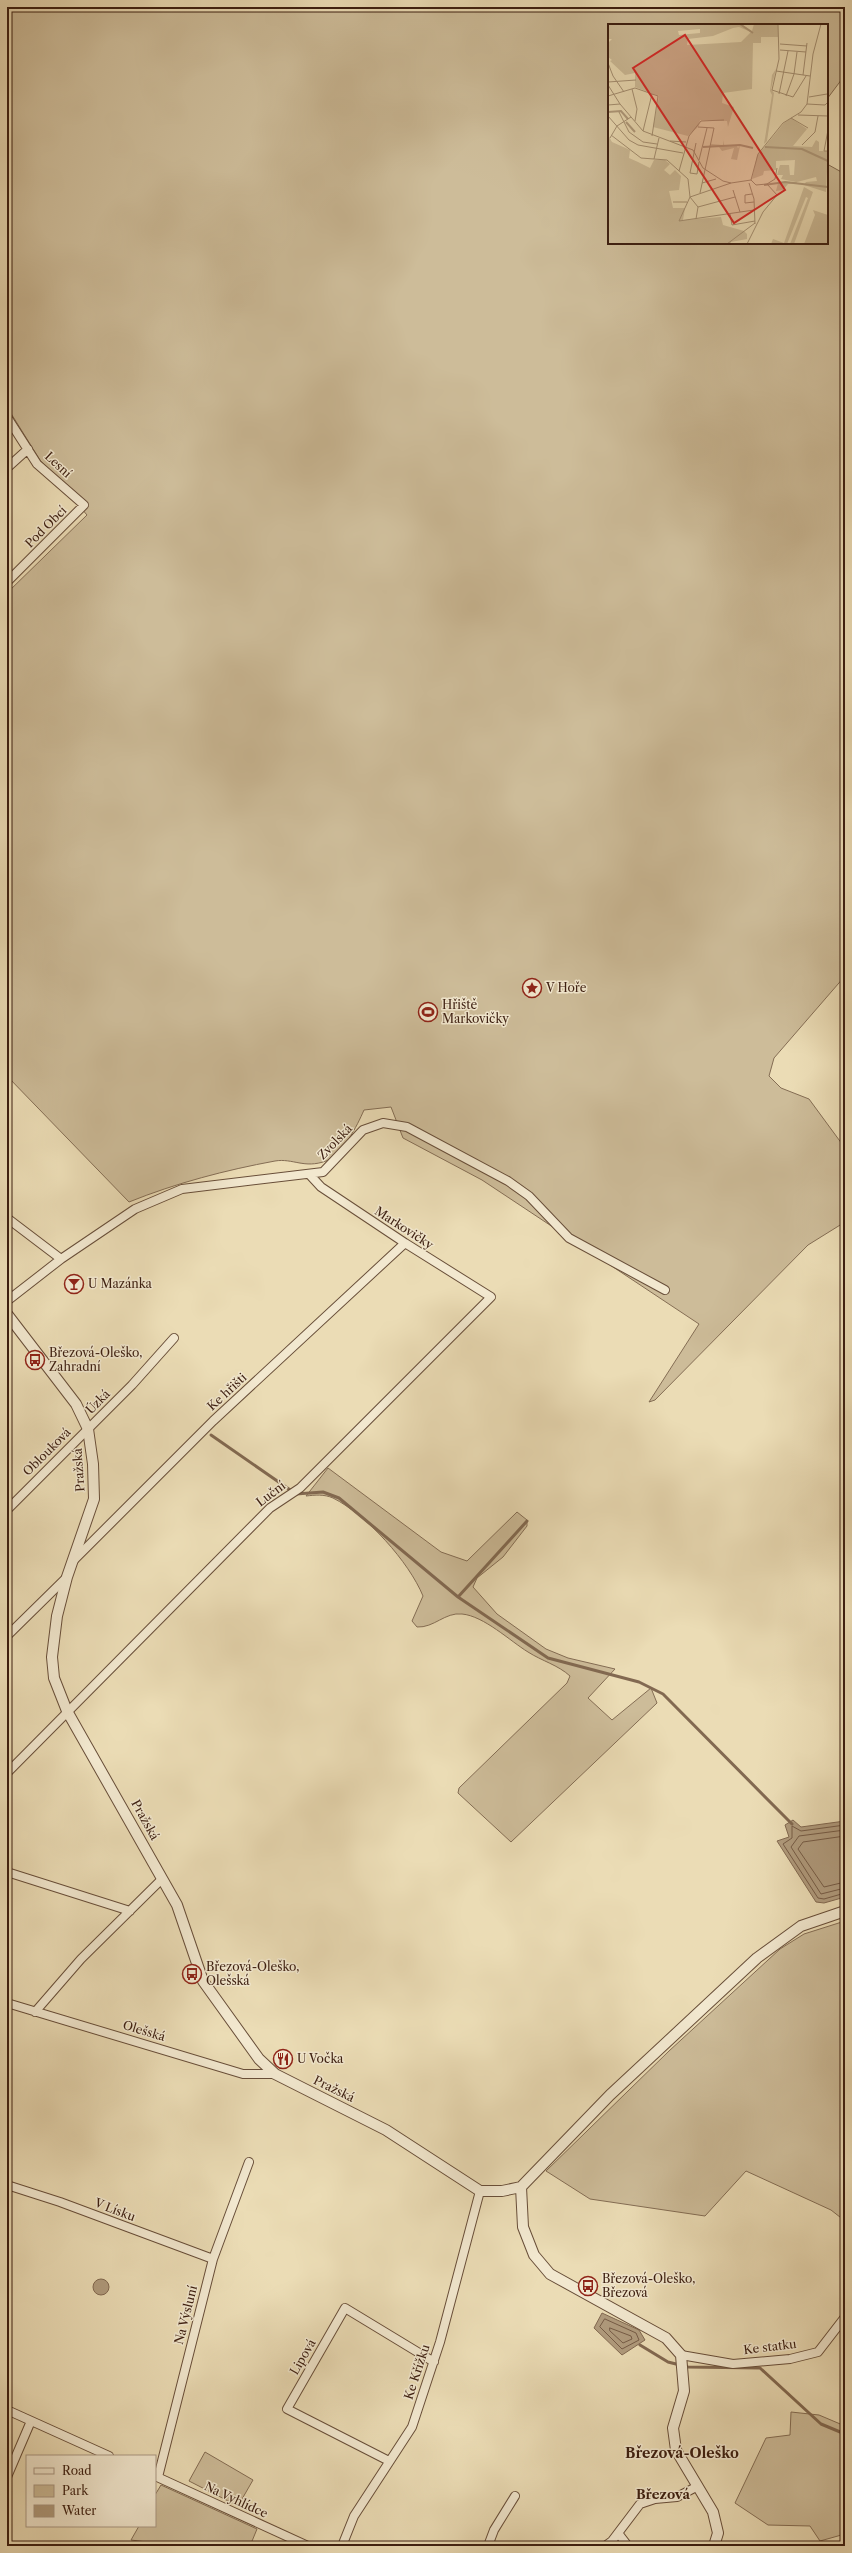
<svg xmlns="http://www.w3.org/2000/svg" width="852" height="2553" font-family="'Libre Caslon Text',serif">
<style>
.green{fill:#cdbc99;stroke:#846d54}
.water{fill:#b09b7d;stroke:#826951}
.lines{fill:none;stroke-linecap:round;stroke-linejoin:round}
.shore{stroke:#765c46;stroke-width:1}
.stream{stroke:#826951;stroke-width:3}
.minor-casing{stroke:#684e39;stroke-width:10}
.tertiary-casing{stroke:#684e39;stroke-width:12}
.minor{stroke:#f2e8cf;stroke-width:8}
.tertiary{stroke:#f2e8cf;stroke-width:10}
.labels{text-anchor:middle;stroke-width:3;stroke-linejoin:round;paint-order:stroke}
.street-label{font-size:12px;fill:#3c1e10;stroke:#f2e8cf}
.poi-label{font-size:12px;fill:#3c1e10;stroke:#f2e8cf;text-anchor:start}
.neighbourhood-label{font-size:13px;font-weight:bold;fill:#3c1e10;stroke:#f2e8cf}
.quarter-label{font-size:14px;font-weight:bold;fill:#3c1e10;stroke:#f2e8cf}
.inset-river{fill:none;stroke:#b09b7d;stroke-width:2}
.inset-road{fill:none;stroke:#a59073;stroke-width:1}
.view{fill:#d62828;fill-opacity:0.15;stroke:#d62828;stroke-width:2}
.inset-edge{fill:none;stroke:#3c1e10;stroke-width:2}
</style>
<rect width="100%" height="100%" fill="#ebdcb5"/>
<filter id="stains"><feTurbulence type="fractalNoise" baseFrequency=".005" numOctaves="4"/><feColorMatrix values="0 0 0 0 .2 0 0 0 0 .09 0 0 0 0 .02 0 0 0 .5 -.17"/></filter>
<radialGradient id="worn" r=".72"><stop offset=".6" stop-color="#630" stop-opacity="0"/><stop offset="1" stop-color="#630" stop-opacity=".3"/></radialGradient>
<!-- green -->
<path class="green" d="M7,7h838v68l-18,24v-74h-218v218h218v-79l18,10v802l-71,82 -5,18 12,12 28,11 36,49v74l-37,23 -153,155 -6,2 50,-78 -217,-144 -79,-42 -12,-31 -27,3c-7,16 -21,44 -38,51 -22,8 -33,-3 -51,0 -49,9 -99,22 -146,41l-122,-126v-483l80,-78 -47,-55 -33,-53z
M328,1468l113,84 26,9 50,-49 10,8v6l-24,31 -26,21 -4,9 24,27 49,35 22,9 47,11 -27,29 24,22 39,-32 6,15 -146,139 -53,-49 1,-5 108,-105 3,-7c-12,-11 -28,-15 -42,-24 -18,-11 -44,-36 -66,-38 -17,-2 -28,14 -45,13l-5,-6 11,-25c-14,-34 -56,-81 -90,-98 -9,-4 -18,-3 -27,-2z
M845,1921v300l-14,-11 -85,-39 -41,45 -115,-17 -44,-28 123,-120 111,-102 24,-15z
M791,2412l28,3 26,11v108l-25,7 -10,-15 -42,-1 -33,-22 31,-65 24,-3z
M205,2452l48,28 -15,26 -49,-25z
M161,2485l96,44 -7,17h-72l-47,-6 8,-14h16v-31z"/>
<!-- water -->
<path class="water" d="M793,1820l8,7 44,-6v76l-21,6 -8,-1 -39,-61 12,-4 -4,-12z
M93 2287a8 8 0 1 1 16 0a8 8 0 1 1-16 0Z
M602,2313l37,17 6,10 -23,15 -28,-27z"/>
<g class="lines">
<!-- shore -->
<path class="shore" d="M845,1825l-44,6 -9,-5v12l-9,6 35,54 6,1 21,-6
M845,1830l-46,6 -8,11 30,47 24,-6
M845,1836l-42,6 -5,7 26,38 21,-5
M605,2319l31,14 3,7 -17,9 -22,-22z
M610,2328l21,8 1,3 -9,4 -13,-12z"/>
<!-- stream -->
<path class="stream" d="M211,1435l85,59 27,-2 16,6 119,99 90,61 91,24 24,12 129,130
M458,1597l69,-76
M640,2345l28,17 20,5 72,1 61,56 24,10"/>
<!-- minor casing -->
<g class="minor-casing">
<path id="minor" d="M7,417l30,47 47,41 -77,77
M7,468l21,-19
M7,1218l54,41
M7,1301l54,-42 74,-50 47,-20 141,-17 40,-42 20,-7 24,4 101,54 21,15 40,42 96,52
M7,1510l125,-125 42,-47
M73,1561l140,-140 192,-178
M7,1636l60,-59
M7,1773l263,-265 30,-20 191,-191 -86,-54 -84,-56 -12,-13
M7,1872l123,39
M7,2003l236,71h32
M35,2012l46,-53 81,-80
M7,2185l53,17 153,57
M681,2355l52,9 57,-5 28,-7 27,-35
M7,2410l102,46
M389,2461l-102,-52 58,-101 89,54
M155,2476l153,70
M7,2477l24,-56
M158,2477l55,-218 36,-97
M618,2533l10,13
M342,2546l12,-30 58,-89 28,-85 40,-151
M488,2546l6,-16 21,-34
M605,2546l7,-5 28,-37 15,-5 22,-2 21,-11"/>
</g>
<!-- tertiary casing -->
<g class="tertiary-casing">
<path id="tertiary" d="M7,1314l69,90 12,25 5,35 1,35 -27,78 -10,39 -5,41 2,21 13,33 110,194 26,76 56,78 16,15 111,56 94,61h22l19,-4
M521,2187l2,40 11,28 16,19 116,64 15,17 3,36 -11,37 3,22 37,62 5,21 -4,13
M521,2187l89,-92 147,-137 44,-32 44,-15"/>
</g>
<!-- minor -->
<use href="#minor" class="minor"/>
<!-- tertiary -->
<use href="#tertiary" class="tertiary"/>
</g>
<!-- icons -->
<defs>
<g id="sight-ring" transform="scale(1)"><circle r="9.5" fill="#f2e8cf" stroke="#8f2418" stroke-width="1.5"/><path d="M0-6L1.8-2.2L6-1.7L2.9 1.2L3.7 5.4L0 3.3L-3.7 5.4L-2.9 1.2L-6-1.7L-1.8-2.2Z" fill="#8f2418"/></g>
<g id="stadium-ring" transform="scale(1)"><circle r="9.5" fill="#f2e8cf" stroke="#8f2418" stroke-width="1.5"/><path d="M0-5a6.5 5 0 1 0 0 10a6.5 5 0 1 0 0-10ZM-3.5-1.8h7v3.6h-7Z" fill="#8f2418"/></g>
<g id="bar-ring" transform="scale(1)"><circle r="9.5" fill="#f2e8cf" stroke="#8f2418" stroke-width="1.5"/><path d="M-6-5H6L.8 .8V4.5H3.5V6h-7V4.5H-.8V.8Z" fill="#8f2418"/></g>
<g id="bus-ring" transform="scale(1)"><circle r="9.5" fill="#f2e8cf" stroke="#8f2418" stroke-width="1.5"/><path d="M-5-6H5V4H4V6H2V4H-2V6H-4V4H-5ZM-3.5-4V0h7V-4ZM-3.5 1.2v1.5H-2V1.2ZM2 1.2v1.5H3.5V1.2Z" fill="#8f2418"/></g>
<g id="restaurant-ring" transform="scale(1)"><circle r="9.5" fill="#f2e8cf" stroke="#8f2418" stroke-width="1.5"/><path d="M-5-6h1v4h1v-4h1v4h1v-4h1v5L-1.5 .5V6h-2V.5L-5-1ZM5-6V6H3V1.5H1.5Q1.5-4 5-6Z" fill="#8f2418"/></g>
</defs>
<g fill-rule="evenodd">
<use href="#sight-ring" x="532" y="988"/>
<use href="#stadium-ring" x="428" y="1012"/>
<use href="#bar-ring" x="74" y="1284"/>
<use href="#bus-ring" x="35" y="1360"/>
<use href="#bus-ring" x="192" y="1974"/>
<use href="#restaurant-ring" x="283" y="2059"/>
<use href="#bus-ring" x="588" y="2286"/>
</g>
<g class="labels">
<!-- street labels -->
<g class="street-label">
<text transform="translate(58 465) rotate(43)" y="4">Lesní</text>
<text transform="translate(46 527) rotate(-45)" y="4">Pod Obcí</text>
<text transform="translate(335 1142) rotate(-46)" y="4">Zvolská</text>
<text transform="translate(404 1228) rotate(33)" y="4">Markovičky</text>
<text transform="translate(227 1392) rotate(-43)" y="4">Ke hřišti</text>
<text transform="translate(98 1402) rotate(-45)" y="4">Úzká</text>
<text transform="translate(47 1452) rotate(-45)" y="4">Oblouková</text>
<text transform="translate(79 1470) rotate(-94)" y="4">Pražská</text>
<text transform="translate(271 1494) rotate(-37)" y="4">Luční</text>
<text transform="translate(145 1820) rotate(61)" y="4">Pražská</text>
<text transform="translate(144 2031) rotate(17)" y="4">Olešská</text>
<text transform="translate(334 2089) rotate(26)" y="4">Pražská</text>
<text transform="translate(115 2210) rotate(21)" y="4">V Lísku</text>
<text transform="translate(186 2315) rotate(-76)" y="4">Na Výsluní</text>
<text transform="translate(770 2347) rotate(-7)" y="4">Ke statku</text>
<text transform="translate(303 2357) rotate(-60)" y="4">Lipová</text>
<text transform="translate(417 2372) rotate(-72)" y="4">Ke Křížku</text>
<text transform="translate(236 2500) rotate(25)" y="4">Na Vyhlídce</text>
</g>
<!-- poi labels -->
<g class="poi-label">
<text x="546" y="992">V Hoře</text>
<text x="442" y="1009">Hřiště<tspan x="442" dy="14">Markovičky</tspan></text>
<text x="88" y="1288">U Mazánka</text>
<text x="49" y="1357">Březová-Oleško,<tspan x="49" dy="14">Zahradní</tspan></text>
<text x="206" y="1971">Březová-Oleško,<tspan x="206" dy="14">Olešská</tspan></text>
<text x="297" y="2063">U Vočka</text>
<text x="602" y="2283">Březová-Oleško,<tspan x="602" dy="14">Březová</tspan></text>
</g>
<!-- neighbourhood labels -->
<g class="neighbourhood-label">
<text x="663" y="2499">Březová</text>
</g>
<!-- quarter labels -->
<g class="quarter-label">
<text x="682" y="2458">Březová-Oleško</text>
</g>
</g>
<!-- overview -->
<g transform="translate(608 24)">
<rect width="220" height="220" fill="#ebdcb5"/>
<path d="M0,0h133l11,7 2,-7h24v13h-17v6h-8l-1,46 -29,4 -1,10 12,4 -6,20 -1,-6 -27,-1 -1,6 -11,10 -35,-9 6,-31 -24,-9v-14l-10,2 -15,-14 2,-1 -4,-3v-14l4,-4h-4zM131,3l12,5 -10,10 -54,3 1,-6 25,-3 20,-8zM92,5v4l-11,1 -10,1 -1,-4zM168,45l-5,20 3,4 -7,48 -3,3 8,-49 -2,-4 2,-16zM183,94l16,11 -14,17 19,1 4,-7 3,2v9h9l-2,41 -22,-7 2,-3 11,-1 -1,-4 -19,5 -1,2h-8l-5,6 -7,1 2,-8 18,-1 -15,-3 2,-4h-6l3,-10h9l1,10h4l1,-15 -19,1v9l-12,1 -1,4 -11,4 5,-23 27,-33zM0,111l4,7 18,8 -1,8 9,4 12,6 4,-8h11l5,4 -6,6 6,5 5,-5 6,6 -2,14 -10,1 4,17h12l-2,12 38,-3 2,8 21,6 3,3v5l-16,3v2h-123zM116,116v6l12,-1 2,3 2,-2 -3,14 -6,-1 3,-11 -12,3 -3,-4h-8v-3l12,1zM196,163l9,5 -19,52h-4l18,-46 -2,-1 -19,47h-16l2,-5 11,4zM205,186l15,5v29h-24l11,-29z" fill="#cdbc99" fill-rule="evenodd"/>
<path class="inset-river" d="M132,0l13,9M0,88l13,-1 7,8M18,98l9,10M95,123l37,-2 13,3M157,123l37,2 26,12M156,161l21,-3 43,5"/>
<path class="inset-road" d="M170,0l1,35 -7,31 21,7 13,-21M172,20l27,2M172,26l26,2M0,39l5,13 11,16M168,47l34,5M195,51l4,-32M0,58l28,-2M0,61l12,19 23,27 50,19 10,18 20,13 8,2 20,-3M24,65l5,20 -2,12M171,70l9,-43M0,72l27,-8 23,8 -6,40M178,72l8,-22 3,-22M201,73l18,-3M199,80l18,1 3,-3M0,81l12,-1M11,88l10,20 14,10 14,2M190,91l30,1M0,92l21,24 9,5 45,8M183,94l17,10M90,103l16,1 -14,65M220,106l-4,21h4M35,107l9,-37M3,111l30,23 26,2 21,19 2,18 8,10M2,114l7,-12 14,-9M62,117l16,1M88,119l-6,30 7,1 2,-12M194,121l13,-13 3,-16M46,135l5,-21M91,136l8,-32M71,147l10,-35 12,-15 23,-1M143,156l7,-26 25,-31 18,-11 6,-8 6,-50 8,-30M94,159l14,-4M141,159l5,16 1,25M159,160l8,-5 2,-11M125,166l7,22M144,170l-7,1v8l9,-1M65,178h14M90,183l37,-10M122,190l2,11 23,-4M88,195l2,-12M71,197l75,-11M71,197l11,-24 41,-14M119,220l28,-21M139,220l16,-32 14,-17 -10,-11 -11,1 -5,-5"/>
<path class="view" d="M77,11l100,155 -51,33 -101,-155z"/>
<rect width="220" height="220" class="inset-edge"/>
</g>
<!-- margin -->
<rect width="852" height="2553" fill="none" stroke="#ebdcb5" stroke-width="24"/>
<rect x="8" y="8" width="836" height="2537" fill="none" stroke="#3c1e10" stroke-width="2"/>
<rect x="12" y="12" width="828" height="2529" fill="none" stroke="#3c1e10"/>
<!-- legend -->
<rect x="26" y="2455" width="130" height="72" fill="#f2e8cf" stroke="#a99783"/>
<rect x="34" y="2468" width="20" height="6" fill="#f2e8cf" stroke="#a99783"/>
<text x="62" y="2475" font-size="12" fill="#3c1e10">Road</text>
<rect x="34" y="2485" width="20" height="12" fill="#cdbc99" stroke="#a99783"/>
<text x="62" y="2495" font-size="12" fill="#3c1e10">Park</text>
<rect x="34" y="2505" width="20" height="12" fill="#b09b7d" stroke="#a99783"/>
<text x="62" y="2515" font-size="12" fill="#3c1e10">Water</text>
<rect width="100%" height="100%" filter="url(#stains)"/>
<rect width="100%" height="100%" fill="url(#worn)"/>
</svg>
